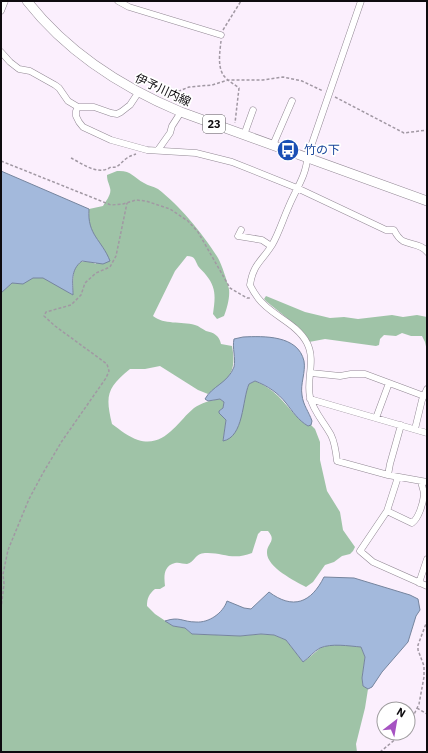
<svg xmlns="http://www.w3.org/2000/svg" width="428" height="753" font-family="'IBM Plex Sans','Noto Sans JP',sans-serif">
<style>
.forest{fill:#9fc3a7}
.water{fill:#a3b9dc;stroke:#76859e}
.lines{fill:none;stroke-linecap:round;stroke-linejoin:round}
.street-casing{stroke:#928894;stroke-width:7}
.primary-casing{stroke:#928894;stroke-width:10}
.path{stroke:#a198a3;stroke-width:1.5;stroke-dasharray:3 2;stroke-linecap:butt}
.street{stroke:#fff;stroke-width:6}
.primary{stroke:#fff;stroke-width:9}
.labels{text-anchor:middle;stroke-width:3.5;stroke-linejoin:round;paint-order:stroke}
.shield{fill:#fff;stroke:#565457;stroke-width:1}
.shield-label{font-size:11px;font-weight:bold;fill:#0e0b0f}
.street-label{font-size:12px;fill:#0e0b0f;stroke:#fff}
.transit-label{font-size:12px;fill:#164399;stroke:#fff;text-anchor:start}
</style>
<rect width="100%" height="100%" fill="#fbeffd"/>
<!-- forest -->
<path class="forest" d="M117,171c14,-1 16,6 27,12 4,3 9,3 14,6 21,16 46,46 60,69 4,7 9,23 11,31 1,9 -2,19 -5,27l-7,3 -4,-5c2,-15 4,-26 -7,-39 -2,-3 -6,-6 -8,-9 -3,-6 -3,-10 -11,-10l-12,15 -22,45c11,9 28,5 42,9 4,1 7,4 11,6 8,2 13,4 15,13l11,2c5,26 -3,34 -24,48l-10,-4 -38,-24 -15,3h-15c-23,19 -25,26 -18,55 8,6 17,13 26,16 27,8 39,-18 56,-32 7,-5 17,-8 26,-9l4,3 -1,6 -4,3 7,9 -3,21 16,-17 7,-32 3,-8 6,-3c27,11 32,30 53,45l3,-1 4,4 5,13v18l7,31 13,21 3,18 12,17 -2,4 -3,3 -8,2 -8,6 -9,3 -12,17 -7,5c-11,-6 -40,-20 -39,-35 0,-9 10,-11 1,-21h-7l-3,3 -6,19c-20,8 -29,-1 -47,0 -10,0 -10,9 -18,11 -4,0 -8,-2 -12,-1 -12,3 -11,14 -10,23l-5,3h-5c-6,5 -8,9 -8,17l8,8 18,12 12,2 7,6 48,2 21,-2 13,1 12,5 17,22c6,-4 10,-8 15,-12 9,-8 32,-4 43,-3l4,10 -3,21 1,8 5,3 -3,19 -9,36 1,8h-356v-459l11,-10c14,1 10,-1 21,-5 14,-4 29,11 40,17 1,-18 -4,-41 23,-31l3,-22c-9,-12 -11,-18 -10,-33l14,-3c3,-5 9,-12 7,-18 -1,-5 -3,-7 -3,-13z
M266,296l39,16 25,6 14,-1 14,2 34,-4 11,2 14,-2 10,2v34l-2,-9 -3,-6h-11l-9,-3 -6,3 -12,-1 -4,4 -1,6 -3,1 -51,-7 -16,3 -17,-20 -25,-20 -3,-3z"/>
<!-- water -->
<path class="water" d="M1,171l88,38c-2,26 13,31 21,52l-7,3 -21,-3c-12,9 -9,21 -9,34l-30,-17h-10l-10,6 -11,-1 -11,10z
M243,337c21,-1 55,-2 61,24 2,11 -4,23 -2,34 1,10 7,17 10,26l-1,4 -3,1c-10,-6 -15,-14 -22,-23 -8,-10 -18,-17 -31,-22l-6,3c-7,16 -5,53 -26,57l3,-21 -7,-7v-2l4,-3 1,-6 -4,-3 -12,2 -3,-2c7,-13 23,-16 29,-32 2,-9 -2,-19 0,-28z
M324,577l30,1 56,17 8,4 2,11 -4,6 -8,26 -26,30 -10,15 -4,2 -5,-3 -1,-8 3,-21 -4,-10c-12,-1 -30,-4 -41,1 -6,3 -11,10 -17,14l-17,-22 -12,-5 -13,-1 -21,2 -48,-2 -7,-6 -12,-2 -8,-5c15,-5 17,1 31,1 13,1 27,-9 31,-21l17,7 7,1 18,-17c24,18 42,11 55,-15z"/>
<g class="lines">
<!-- street casing -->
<g class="street-casing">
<path id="street" d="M118,1l11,6 92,28
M361,1l-54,157c0,16 -12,33 -18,48 -6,13 -10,27 -17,39 -10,16 -19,19 -22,40 2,4 5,9 8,13 12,17 39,25 49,45 9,17 -1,37 3,54 3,14 14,25 21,38 4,8 5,17 6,26l51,14 39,7
M1,11l4,-10
M1,52l9,10 9,7 11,2 25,14 4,3 9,13 10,6h16l17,6 6,1 4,-2 9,-7 8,-12
M78,107l-2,4v5l3,6 4,5 28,13 36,10 49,3 36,9 65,26 89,42h8c2,4 4,8 9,11 8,4 19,3 24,11
M244,135l9,-25
M273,145l19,-44
M158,150l12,-17 2,-7 9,-14
M241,230l-3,6 24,4 9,6
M311,373l29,3 11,-2h14l59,22
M310,399l117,34
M376,418l13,-35
M415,429l7,-29 5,-11
M388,475l2,-11 11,-39
M398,477l-11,34 -27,40 13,11 54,24
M387,511l25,12c7,-5 11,-20 12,-28 0,-4 -2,-9 -3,-13
M419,583l8,-24"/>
</g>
<!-- primary casing -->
<g class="primary-casing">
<path id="primary" d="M27,1c40,51 94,86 154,111l246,89"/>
</g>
<!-- path -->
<path class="path" d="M223,30l18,-29
M221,41c-1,10 -4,26 3,35 4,5 10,8 15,12l-4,35
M164,96l8,-2 17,-7 23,-2 16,-5h35l20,-3 19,4 21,10
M335,97l69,36 23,-3
M71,158c12,6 27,18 40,9 7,2 10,-5 16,-9 3,-2 6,-3 9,-4
M1,161l110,44 12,-1 13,-4 10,1 24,8 18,12 10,11 32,56 17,10h4
M1,609l3,-25 -1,-10 5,-24 21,-51 14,-26 19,-32 44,-63 3,-7 -2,-7 -52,-38 -11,-10 2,-4 25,-7 10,-10 4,-12 11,-10 14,-6 6,-11 11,-53
M417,708l10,6
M408,727l11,-23 5,-27v-11l-6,-16v-5l9,-24
M380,752l23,-19"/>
<!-- street -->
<use href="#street" class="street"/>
<!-- primary -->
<use href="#primary" class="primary"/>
</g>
<!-- icons -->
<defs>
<g id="bus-disc" transform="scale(1.15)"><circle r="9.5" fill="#1a4fb4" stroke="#fff"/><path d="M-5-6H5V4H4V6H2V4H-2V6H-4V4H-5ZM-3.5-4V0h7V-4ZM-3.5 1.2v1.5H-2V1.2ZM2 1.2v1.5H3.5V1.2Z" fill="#fff"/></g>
</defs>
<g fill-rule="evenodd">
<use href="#bus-disc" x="288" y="150"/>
</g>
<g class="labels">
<!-- shield labels -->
<rect class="shield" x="203" y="115" width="22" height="18" rx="3"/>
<g class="shield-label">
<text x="214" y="128">23</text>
</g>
<!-- street labels -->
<g class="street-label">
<text transform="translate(163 90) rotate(25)" y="4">伊予川内線</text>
</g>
<!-- transit labels -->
<g class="transit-label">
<text x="304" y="154">竹の下</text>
</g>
</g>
<!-- border -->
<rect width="428" height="753" fill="none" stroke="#0e0b0f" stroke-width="4"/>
<!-- north arrow -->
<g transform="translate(396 721) rotate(31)"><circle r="19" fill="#ffffff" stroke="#9f9d9f"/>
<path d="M0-3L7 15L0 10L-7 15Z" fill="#a653c2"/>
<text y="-6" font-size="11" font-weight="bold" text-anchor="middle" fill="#0e0b0f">N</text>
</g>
</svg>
